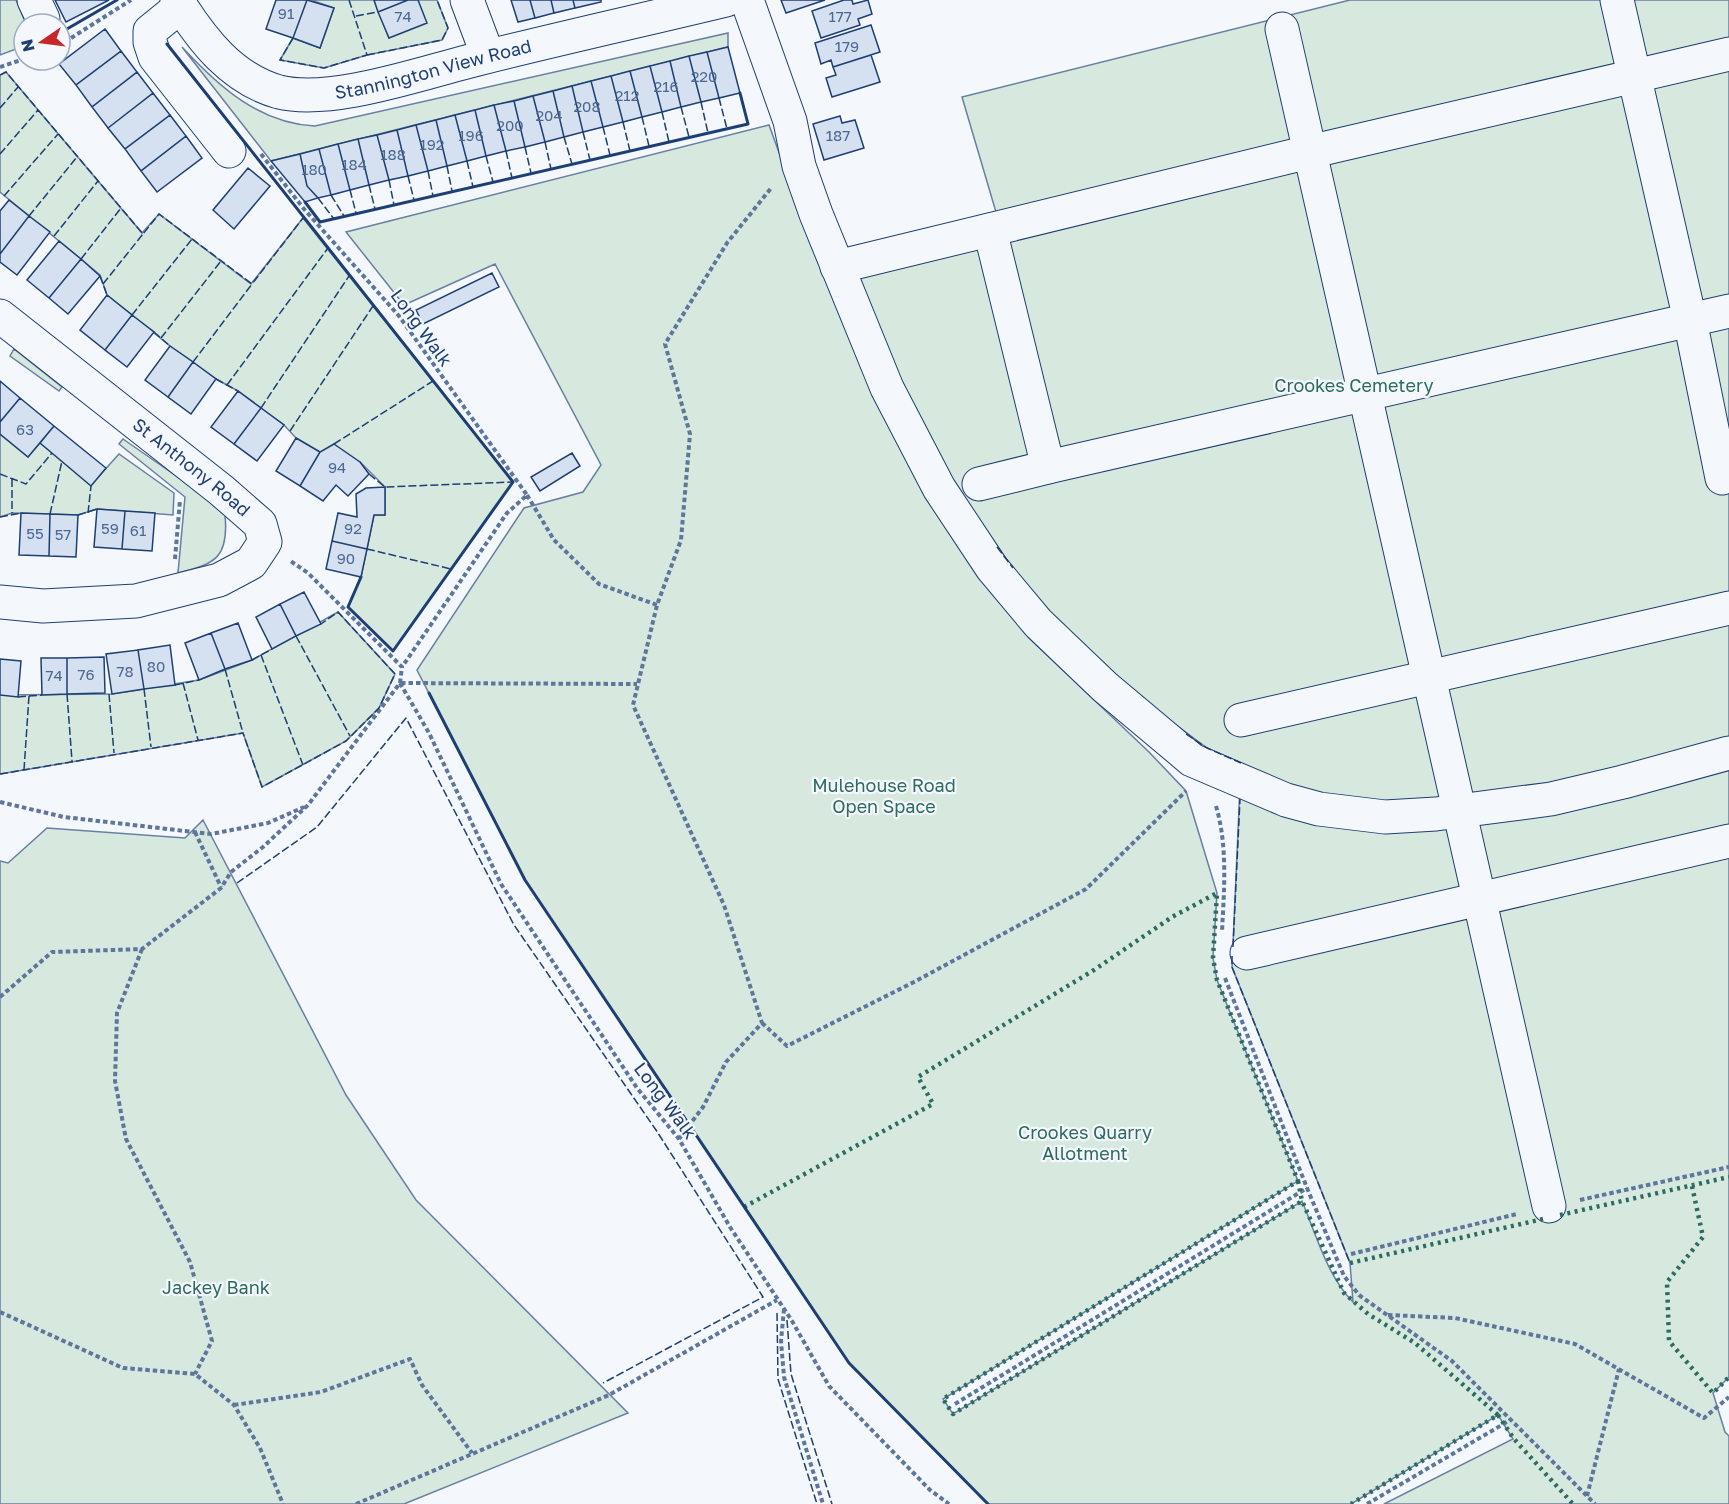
<svg xmlns="http://www.w3.org/2000/svg" width="1729" height="1504" font-family="'Golos Text',sans-serif">
<style>
.green{fill:#d7e8df;stroke:#687fa3;stroke-width:1.5}
.building{fill:#d5e0f0;stroke:#1d3f73;stroke-width:1.5}
.lines{fill:none;stroke-linecap:round;stroke-linejoin:round}
.minor-casing{stroke:#1d3f73;stroke-width:35}
.path{stroke:#5e769c;stroke-width:4;stroke-dasharray:4.5 3;stroke-linecap:butt}
.minor{stroke:#f4f7fb;stroke-width:33}
.hedge{stroke:#2c6c60;stroke-width:4.5;stroke-dasharray:3 4.5;stroke-linecap:butt}
.fence{stroke:#1d3f73;stroke-width:1.5;stroke-dasharray:8 3;stroke-linecap:butt}
.wall{stroke:#1d3f73;stroke-width:3}
.labels{text-anchor:middle;stroke-width:4.5;stroke-linejoin:round;paint-order:stroke}
.number-label{font-size:15px;fill:#4b6792}
.street-label{font-size:18px;fill:#1d3f73;stroke:#f4f7fb}
.park-label{font-size:18px;fill:#2c6c60;stroke:#f4f7fb}
</style>
<rect width="100%" height="100%" fill="#f4f7fb"/>
<!-- green -->
<path class="green" d="M0,0h16l10,24h-2v22l-24,9z
M311,0h63l15,38 29,-38h19l11,28 -6,12 -75,15 -43,13 -44,-8 13,-22 27,10 14,-40z
M1350,0h379v1377l-16,16 12,39 4,4v68h-345l129,-65 -15,-24 -147,89h-363l-139,-141 -324,-483 -108,-210 107,-162 59,-16 18,-27 -106,-201 -91,41 -58,-73 423,-107 57,157 124,248 79,108 120,114 37,39 31,102 -4,65 4,22 81,201 -355,218 10,15 349,-213c14,33 25,75 51,101l-3,-39 -118,-296 9,-204 -34,-15 -71,-53 -88,-81 -31,-40 -50,-70 -70,-120 -46,-121 145,-51 -34,-115z
M728,33v14l-457,114 -89,-114c37,40 77,76 133,79z
M6,72l136,161 17,-19 92,70 52,-66 210,264 -120,169 -45,-44 13,-30 13,-62h11v-28l-25,-25 -40,-10 -24,-14 -12,-13 -46,-34 -22,-12 -46,-33 -63,-51 -7,-20 -100,-83v-117z
M14,349l48,38 -3,4 -49,-35z
M0,434l28,23 12,-14 51,42 28,-31 55,39 -1,22 -76,-6 -19,6 -66,-2 -12,4z
M123,439l72,50 30,26c4,42 -9,49 -47,58l7,-76 -66,-53z
M338,612l57,62 -16,34 -33,33 -84,46 -19,-54 -243,41v-79l112,-1 87,-14 53,-20z
M203,820l143,275 70,105 212,213 -224,91h-404v-643l8,2 39,-35 138,10z"/>
<!-- building -->
<path class="building" d="M55,0h54l-43,22z
M276,0h31l-14,38 -27,-9z
M307,0l27,8 -14,40 -27,-10z
M374,0h34l-30,12z
M408,0h10l9,23 -38,15 -11,-26z
M511,0h19l5,18 -17,4z
M530,0h21l3,13 -19,5z
M551,0h22l2,8 -21,5z
M573,0h28v2l-26,6z
M781,0h44l-39,13z
M844,0h8l1,4 15,-4 4,14 -14,5 2,6 -39,13 -9,-27z
M871,25l9,27 -47,15 -2,-7 -10,4 -6,-21z
M105,29l16,22 -45,34 -17,-21z
M728,47l12,46 -21,5 -12,-46z
M121,51l16,21 -45,35 -16,-22z
M707,52l12,46 -18,4 -12,-46z
M871,55l9,27 -48,15 -6,-19 10,-3 -3,-8z
M689,56l12,46 -20,5 -11,-46z
M670,61l11,46 -19,5 -12,-46z
M650,66l12,46 -20,5 -12,-46z
M630,71l12,46 -19,5 -12,-46z
M137,72l16,21 -45,35 -16,-21z
M611,76l12,46 -20,5 -12,-46z
M591,81l12,46 -20,5 -11,-46z
M572,86l11,46 -19,5 -11,-46z
M553,91l11,46 -19,5 -12,-46z
M153,93l17,22 -45,34 -17,-21z
M533,96l12,46 -20,5 -11,-46z
M514,101l11,46 -19,4 -12,-46z
M494,105l12,46 -20,5 -11,-46z
M475,110l11,46 -19,5 -12,-46z
M170,115l16,21 -45,35 -16,-22z
M455,115l12,46 -20,5 -11,-46z
M840,116l2,7 13,-3 9,28 -40,12 -11,-36z
M436,120l11,46 -19,5 -12,-46z
M416,125l12,46 -20,5 -11,-46z
M397,130l11,46 -19,4 -12,-45z
M377,135l12,45 -20,5 -11,-46z
M186,136l16,22 -45,34 -16,-21z
M358,139l11,46 -19,5 -12,-46z
M338,144l12,46 -19,5 -12,-46z
M319,149l12,46 -13,3 -11,-12 -7,-32z
M300,154l7,32 11,12 -13,4 -34,-41z
M248,168l22,18 -36,43 -21,-19z
M9,200l20,16 -29,38v-43z
M29,216l21,16 -33,43 -17,-13v-8z
M59,241l22,18 -32,39 -22,-18z
M81,259l19,17 -32,38 -19,-16z
M492,273l7,14 -76,37 -7,-14z
M107,295l25,20 -27,35 -25,-20z
M132,315l22,17 -27,35 -22,-17z
M170,346l23,16 -25,35 -23,-17z
M193,362l23,17 -25,35 -23,-17z
M0,381l20,17 -20,24z
M238,391l23,17 -27,36 -23,-17z
M20,398l34,28 -26,31 -28,-23v-12z
M261,408l23,17 -27,36 -23,-17z
M54,426l52,42 -15,18 -51,-43z
M296,438l24,14 -20,34 -24,-15z
M334,444l26,18 9,12 -21,22 -12,-11 -13,16 -23,-15 20,-34z
M572,453l8,13 -40,25 -9,-14z
M385,487v28h-11l-7,34 -35,-8 6,-28 19,4 -1,-23 10,-6z
M97,509l28,2 -3,38 -28,-2z
M125,511l30,2 -3,38 -30,-2z
M21,513l29,1 -1,42 -30,-1z
M50,514l28,1 -2,42 -27,-1z
M332,541l35,8 -6,28 -35,-8z
M304,592l17,32 -25,12 -16,-32z
M280,604l16,32 -24,13 -16,-32z
M238,623l14,37 -27,9 -14,-36z
M211,633l14,36 -26,11 -14,-37z
M170,645l5,40 -31,4 -6,-39z
M138,650l6,39 -32,5 -6,-40z
M104,657l1,36 -38,1v-36z
M41,658h26v36l-25,1z
M0,659l21,2 -3,36 -18,-2z"/>
<g class="lines">
<!-- minor casing -->
<g class="minor-casing">
<g id="minor">
<path d="M34,0l9,19"/>
<path id="s1" d="M177,0c25,40 55,79 102,92 54,13 145,-20 199,-33 83,-21 165,-39 248,-59"/>
<path d="M467,0l21,56"/>
<path d="M747,0l43,121 9,45 17,48 71,174 52,100 53,80 46,55 67,64 87,73 94,40 33,9 66,8 51,-3 115,-15 72,-17 106,-29"/>
<path d="M1617,0l73,320 32,158"/>
<path d="M181,6l-31,25v11l5,15 74,94"/>
<path d="M1282,29l267,1177"/>
<path d="M990,230l58,237 681,-156"/>
<path d="M837,267l472,-115 420,-98"/>
<path id="s2" d="M0,316l221,174 39,34 5,18 -14,21 -32,17 -83,21 -93,5 -43,-4"/>
<path d="M979,484l69,-17"/>
<path d="M1241,720l488,-112"/>
<path d="M1247,953l482,-112"/>
</g>
</g>
<!-- path -->
<path class="path" d="M71,38l60,-38
M0,67l24,-8
M261,154l43,55 95,107 128,179 -20,18 -105,154
M527,495l27,45 45,44 58,21
M175,559l5,-59
M400,683l29,50 72,151 136,204 42,51 51,88 62,94 37,65 101,104 19,14
M401,683l236,1
M0,802l64,15 147,17 57,-11 36,-16
M1216,806c12,41 8,84 6,126
M195,832l26,55
M142,949l-25,64 -2,68 11,58 64,123 22,79 -17,33
M1225,978l82,210 37,88 15,19 93,66 143,143
M0,997l52,-45 90,-3 79,-61 10,-16 32,-25 45,-42 92,-122 2,-16 -94,-94 -19,-13
M762,1023l25,23 127,-64 172,-93 100,-98
M679,1139l24,-32 23,-45 36,-39 -38,-118 -91,-200 24,-100 24,-65 9,-106 -25,-90 62,-101 45,-56
M1580,1200l149,-33
M1351,1254l166,-40
M784,1309l-3,32 3,36 39,127
M0,1312l123,56 72,6 39,31 26,43 23,56
M1388,1315l67,3 120,26 129,74 25,-21
M955,1404l352,-216
M234,1405l87,-13 89,-33 12,26 50,68
M1587,1496l32,-127
M356,1504l253,-109 168,-95
M1367,1504l145,-85"/>
<!-- minor -->
<use href="#minor" class="minor"/>
<!-- hedge -->
<path class="hedge" d="M1298,1181l4,20
M1692,1186l11,51 -36,45 2,59 44,52 16,-16
M744,1207l189,-103 -15,-27 176,-107 78,-53 45,-24 -4,65 4,22 81,201 -355,218 10,15 349,-213 42,92 24,21 47,29 83,72 -147,89
M1560,1215l169,-38
M1350,1263l193,-44
M1498,1415l16,24 59,65"/>
<!-- fence -->
<path class="fence" d="M356,16l22,-4
M293,38l-13,22 44,8 43,-13 -18,-55
M367,55l75,-15 6,-12 -11,-28
M0,75l6,-3 137,162 16,-20 93,70 51,-66
M719,98l8,31
M701,102l7,31
M681,107l8,30
M0,108l18,-21
M662,112l7,30
M642,117l7,29
M623,122l7,29
M603,127l7,28
M583,132l7,28
M564,137l8,27
M545,142l6,27
M525,147l6,26
M506,151l6,27
M0,154l38,-44
M486,156l7,26
M467,161l6,26
M447,166l5,25
M428,171l5,25
M408,176l6,24
M389,180l5,25
M369,185l6,24
M350,190l6,23
M331,195l13,21
M4,196l54,-62
M318,198l16,21
M29,216l48,-59
M54,236l44,-55
M81,259l40,-51
M100,276l7,19
M103,284l40,-50
M132,315l60,-76
M154,332l16,14
M161,338l60,-77
M193,362l59,-78
M216,379l22,12
M227,385l101,-137
M261,408l88,-132
M290,431l83,-125
M334,444l99,-63
M0,474l26,10 26,-31
M369,474l16,13 128,-5
M12,479v34
M88,513l3,-27
M50,514l12,-53
M78,515l19,-6
M0,517l21,-4
M997,547l16,21
M367,549l84,20
M296,636l54,100
M261,655l42,110
M252,660l20,-11
M225,669l18,64
M183,683l15,57
M175,685l24,-5
M144,689l7,58
M67,694l5,67
M109,694l5,59
M18,697l24,-2
M1186,734l21,14 34,15
M24,770l5,-74
M0,774l243,-41 19,54 84,-46 33,-33 16,-34 -57,-62 -17,12
M237,883l80,-56 89,-109 108,207 142,205 107,167 -160,86
M1233,947l7,-148
M1232,956v11l118,296
M777,1313l1,66 39,125
M787,1320l4,54 41,130"/>
<!-- wall -->
<path class="wall" d="M60,33l57,-33
M167,44l346,438 -120,169 -45,-44 13,-30
M305,202l15,20 428,-98 -8,-31
M429,693l96,187 324,483 139,141"/>
</g>
<g class="labels">
<!-- number labels -->
<g class="number-label">
<text x="286" y="19">91</text>
<text x="403" y="22">74</text>
<text x="840" y="22">177</text>
<text x="847" y="52">179</text>
<text x="704" y="82">220</text>
<text x="666" y="92">216</text>
<text x="627" y="101">212</text>
<text x="587" y="112">208</text>
<text x="549" y="121">204</text>
<text x="510" y="131">200</text>
<text x="471" y="141">196</text>
<text x="838" y="141">187</text>
<text x="432" y="150">192</text>
<text x="393" y="160">188</text>
<text x="354" y="170">184</text>
<text x="314" y="175">180</text>
<text x="25" y="435">63</text>
<text x="337" y="473">94</text>
<text x="110" y="534">59</text>
<text x="353" y="534">92</text>
<text x="138" y="536">61</text>
<text x="35" y="539">55</text>
<text x="63" y="540">57</text>
<text x="346" y="564">90</text>
<text x="156" y="672">80</text>
<text x="125" y="677">78</text>
<text x="86" y="680">76</text>
<text x="54" y="681">74</text>
</g>
<!-- street labels -->
<g class="street-label">
<text dy="6" stroke="none"><textPath href="#s1" startOffset="298">Stannington View Road</textPath></text>
<text transform="translate(421 328) rotate(54)" y="6">Long Walk</text>
<text dy="6" stroke="none"><textPath href="#s2" startOffset="244">St Anthony Road</textPath></text>
<text transform="translate(665 1101) rotate(53)" y="6">Long Walk</text>
</g>
<!-- park labels -->
<g class="park-label">
<text x="1354" y="392">Crookes Cemetery</text>
<text x="884" y="792">Mulehouse Road<tspan x="884" dy="21">Open Space</tspan></text>
<text x="1085" y="1139">Crookes Quarry<tspan x="1085" dy="21">Allotment</tspan></text>
<text x="216" y="1294">Jackey Bank</text>
</g>
</g>
<!-- north arrow -->
<g transform="translate(42 42) rotate(256)"><circle r="28" fill="#f4f7fb" stroke="#9eadc5" stroke-width="1.5"/>
<path d="M0-4.5L10 22L0 15L-10 22Z" fill="#c62828"/>
<text y="-9" font-size="16" font-weight="bold" text-anchor="middle" fill="#1d3f73">N</text>
</g>
</svg>
